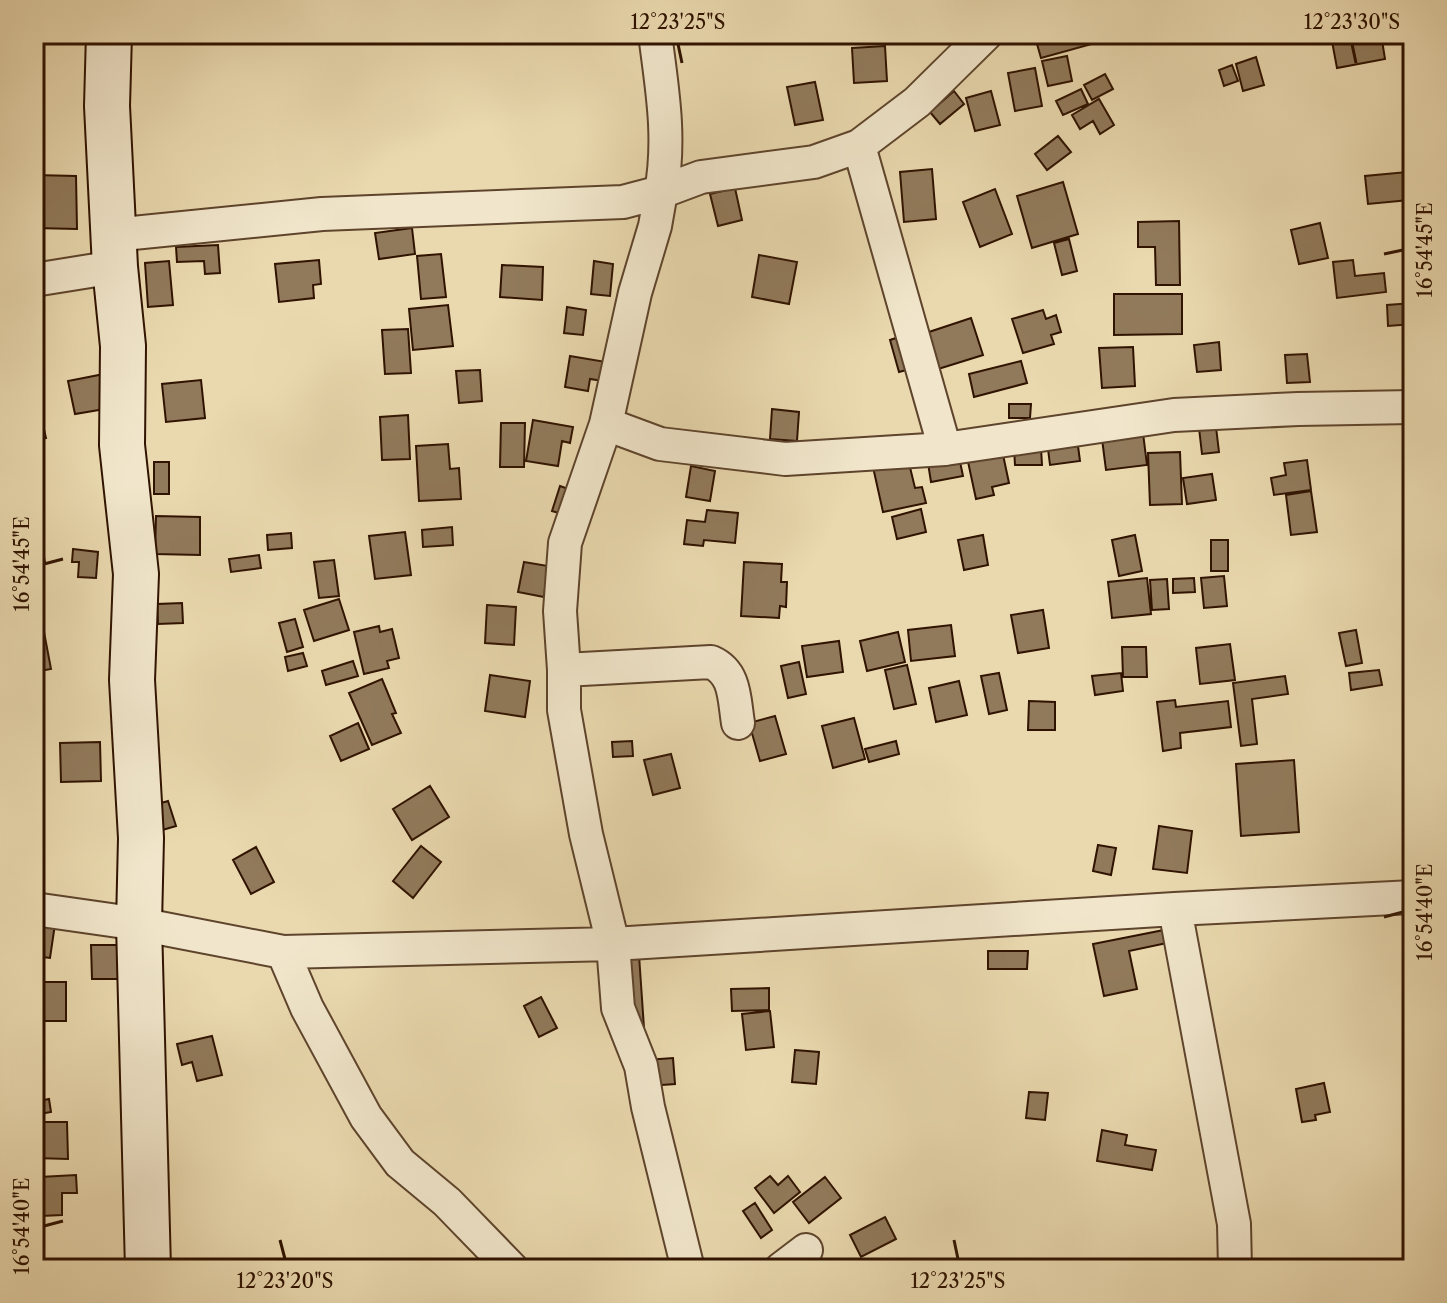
<svg xmlns="http://www.w3.org/2000/svg" width="1447" height="1303" font-family="'Libre Caslon Text',serif">
<style>
.building{fill:#917a5b;stroke:#301300;stroke-width:2}
.lines{fill:none;stroke-linecap:round;stroke-linejoin:round}
.street-casing{stroke:#5e442c;stroke-width:36}
.secondary-casing{stroke:#301300;stroke-width:48}
.street{stroke:#f1e6cb;stroke-width:32}
.secondary{stroke:#f1e6cb;stroke-width:44}
.ticks{fill:none;stroke:#301300;stroke-width:3}
.neatline{fill:none;stroke:#301300;stroke-width:3}
.ticks-label{font-size:20px;text-anchor:middle;fill:#301300}
</style>
<rect width="100%" height="100%" fill="#ead9af"/>
<filter id="stains"><feTurbulence type="fractalNoise" baseFrequency=".0025" numOctaves="4"/><feColorMatrix values="0 0 0 0 .2 0 0 0 0 .09 0 0 0 0 .02 0 0 0 .5 -.17"/></filter>
<radialGradient id="worn" r=".72"><stop offset=".6" stop-color="#630" stop-opacity="0"/><stop offset="1" stop-color="#630" stop-opacity=".3"/></radialGradient>
<!-- building -->
<path class="building" d="M681,34h36l-1,5 -35,-3z
M720,34h34l-1,8 -33,-2z
M1048,34h59l3,5 -69,19 -4,-14 13,-3z
M1340,34h41l4,25 -48,9 -6,-32z
M885,46l2,35 -33,2 -2,-35z
M1067,56l5,25 -24,5 -6,-25z
M1256,57l8,28 -21,6 -7,-27z
M1232,65l6,16 -14,5 -5,-16z
M1035,68l7,38 -27,5 -7,-38z
M1105,74l8,15 -21,11 -8,-15z
M815,82l8,38 -28,5 -8,-38z
M1081,89l7,15 -25,11 -7,-14z
M954,91l10,13 -24,20 -10,-12z
M991,91l9,34 -25,6 -9,-33z
M1099,99l15,26 -14,9 -7,-13 -13,8 -8,-14z
M1058,136l13,16 -24,18 -12,-16z
M932,169l4,50 -32,3 -4,-50z
M1407,172l2,28 -41,4 -3,-28z
M34,175l42,1 1,53 -43,-1z
M1063,182l15,52 -46,14 -15,-52z
M735,188l7,32 -24,6 -8,-32z
M995,189l17,45 -32,13 -17,-45z
M1179,221l1,64h-24l-1,-38h-17v-25z
M1320,223l8,35 -29,6 -8,-34z
M412,228l3,26 -36,5 -4,-26z
M1069,239l8,32 -15,4 -8,-32z
M218,245l2,28 -15,1 -1,-13 -27,1 -1,-15z
M441,254l5,43 -25,2 -4,-43z
M759,255l38,7 -8,42 -37,-7z
M319,260l2,24 -8,1 1,13 -35,4 -4,-38z
M1353,260l2,16 29,-3 2,19 -49,6 -4,-36z
M169,261l4,44 -25,2 -3,-44z
M594,261l19,3 -3,32 -19,-2z
M502,265l41,2 -1,33 -42,-3z
M1114,294h68v40l-68,1z
M1413,303v21l-25,2 -1,-21z
M448,305l5,41 -40,4 -4,-41z
M567,307l19,3 -3,25 -19,-2z
M1043,310l3,9 10,-4 5,17 -10,3 3,9 -31,9 -11,-34z
M971,318l12,37 -48,15 -12,-36z
M408,329l3,44 -26,1 -3,-44z
M905,335l9,33 -15,4 -9,-32z
M1219,342l2,28 -24,2 -3,-27z
M1133,347l2,39 -33,2 -3,-40z
M1307,354l3,28 -23,1 -2,-28z
M570,356l36,6 -3,19 -13,-2 -2,12 -23,-4z
M1021,361l6,22 -53,14 -5,-23z
M480,370l2,31 -23,2 -3,-32z
M104,374l7,34 -36,6 -7,-33z
M201,380l4,38 -39,4 -4,-38z
M34,401l3,13 3,-2 6,26 -12,3z
M1009,404h22l-1,14h-21z
M772,409l27,3 -2,29 -27,-2z
M408,415l2,44 -28,1 -2,-43z
M533,420l40,7 -3,16 -8,-2 -4,25 -32,-5z
M501,423h24l-1,44h-24z
M1216,427l3,25 -17,2 -3,-26z
M1143,433l4,32 -41,5 -4,-31z
M448,444l2,25 9,-1 2,31 -42,2 -3,-55z
M1078,446l2,15 -30,4 -2,-16z
M1014,448h27l1,17h-27z
M1002,450l7,33 -17,4 2,8 -18,4 -9,-42z
M1180,452l2,52 -32,1 -2,-52z
M959,457l4,19 -32,6 -3,-19z
M908,459l7,29 7,-1 4,16 -43,9 -10,-45z
M1307,460l4,30 -37,5 -3,-17 15,-3 -2,-12z
M154,462h15v32h-15z
M1413,463v32l-3,1 -6,-32z
M691,466l24,5 -5,30 -24,-4z
M1212,474l4,26 -29,4 -4,-26z
M560,486l17,6 -8,24 -17,-5z
M1311,491l6,41 -26,3 -5,-40z
M921,509l5,23 -29,7 -5,-22z
M707,510l31,3 -3,30 -31,-3 -1,6 -19,-2 3,-24 18,2z
M156,516l44,1v38l-45,-1z
M452,527l1,18 -30,2 -1,-17z
M39,529l6,34 -11,2v-35z
M405,532l6,43 -36,4 -6,-43z
M291,533l1,15 -24,2 -1,-15z
M983,535l5,30 -24,5 -6,-30z
M1135,535l7,36 -23,5 -7,-36z
M1211,540h17v31h-17z
M73,549l25,3 -2,26 -18,-1 1,-15h-7z
M259,555l2,13 -30,4 -2,-13z
M334,560l5,36 -20,2 -5,-36z
M524,562l24,4 -4,31 -26,-5z
M744,562l38,2 -1,18h6l-1,25 -6,-1 -1,12 -38,-2z
M1224,576l3,30 -23,2 -3,-30z
M1147,578l4,36 -39,4 -4,-36z
M1194,578l1,14 -22,1v-14z
M1167,579l2,30 -17,1 -2,-30z
M339,599l10,31 -35,11 -10,-31z
M182,603l1,20 -25,1 -1,-20z
M487,605l29,2 -2,38 -29,-2z
M1043,610l6,38 -31,5 -7,-38z
M295,619l8,28 -16,5 -8,-29z
M951,625l4,31 -44,5 -3,-31z
M379,626l1,6 12,-3 7,29 -12,3 2,7 -25,6 -10,-42z
M1356,630l6,33 -16,3 -7,-33z
M44,632l7,37 -17,3v-38z
M898,632l7,30 -38,9 -7,-30z
M839,641l4,31 -36,5 -5,-31z
M1230,644l5,36 -35,4 -4,-36z
M1122,647h24l1,30h-24z
M303,653l4,13 -19,5 -3,-14z
M353,661l5,15 -32,9 -4,-14z
M799,662l7,32 -18,4 -7,-32z
M907,665l9,39 -22,5 -9,-39z
M1379,670l3,15 -31,5 -2,-17z
M999,673l8,37 -18,4 -8,-38z
M1121,673l2,18 -28,4 -3,-19z
M490,675l40,6 -5,36 -40,-6z
M1285,676l3,18 -36,5 5,45 -16,2 -8,-63z
M382,679l14,34 -4,1 9,19 -29,12 -23,-52z
M959,681l8,34 -31,7 -7,-34z
M1175,700l1,7 52,-6 3,26 -51,6 1,15 -18,3 -6,-49z
M1029,701l26,1v28h-27z
M775,716l11,38 -26,7 -11,-38z
M854,718l11,41 -32,9 -11,-42z
M358,723l11,26 -28,12 -11,-25z
M632,741l1,15 -20,1 -1,-15z
M896,741l3,13 -30,8 -4,-13z
M100,742l1,39 -40,1 -1,-39z
M671,754l9,34 -27,7 -9,-35z
M1294,760l5,72 -58,4 -5,-72z
M430,786l19,31 -37,23 -19,-31z
M168,801l8,25 -24,7 -8,-25z
M1159,826l33,5 -5,42 -34,-4z
M1098,845l18,3 -5,27 -18,-4z
M421,846l20,16 -28,36 -20,-17z
M256,847l18,35 -23,12 -18,-34z
M34,921l21,3 -5,34 -16,-2z
M1164,930l3,13 -38,8 8,38 -33,7 -11,-52z
M91,945h34l1,34h-34z
M988,951h40l-1,18h-39z
M639,955l5,73 -16,1 -4,-73z
M41,982h25v39h-25z
M769,988v22l-37,1 -1,-22z
M541,997l16,31 -18,9 -15,-31z
M770,1011l4,36 -28,3 -4,-36z
M212,1036l10,39 -25,6 -5,-19 -10,3 -5,-21z
M795,1050l24,2 -3,32 -24,-2z
M673,1058l2,26 -27,2 -2,-26z
M1324,1083l6,29 -15,3 1,5 -14,2 -6,-33z
M1029,1092l19,1 -3,27 -19,-2z
M49,1099l2,13 -17,3v-13z
M34,1122h33l1,37 -34,-1z
M1102,1130l25,5 -2,10 31,5 -4,20 -55,-9z
M76,1175l1,18h-15v22l-21,1 -1,-39z
M770,1176l8,9 10,-9 12,16 -26,21 -19,-25z
M825,1177l16,21 -32,25 -16,-21z
M755,1203l17,27 -11,8 -18,-27z
M885,1217l11,22 -35,18 -11,-22z
M68,1262l1,7h-24v-3z"/>
<g class="lines">
<!-- street casing -->
<g class="street-casing">
<path id="street" d="M655,34c7,54 16,104 6,158
M859,146l86,303
M661,192l40,-15 113,-15 45,-16 58,-44 69,-68
M113,235l209,-21 301,-12 38,-10 -6,34 -20,67 -29,131 -41,119 -5,68 4,59v40l22,124 27,110 5,64 23,58 7,41 40,162
M34,280l81,-13
M606,424l54,20 125,15 160,-10 229,-34 124,-6 115,-2
M564,670l147,-8c25,11 23,37 27,61
M34,909l105,15 144,28 330,-8 562,-35 238,-12
M1175,909l59,315 1,45
M283,952l24,56 59,109 34,46 47,39 65,67
M781,1269l25,-19"/>
</g>
<!-- secondary casing -->
<g class="secondary-casing">
<path id="secondary" d="M109,34l-2,72 8,161 8,79 -1,99 14,129 -4,106 9,158 -2,86 9,345"/>
</g>
<!-- street -->
<use href="#street" class="street"/>
<!-- secondary -->
<use href="#secondary" class="secondary"/>
</g>
<!-- ticks -->
<path class="ticks" d="M678,44l4,19M1352,44l4,19M1384,254l19,-4M44,564l19,-5M1384,917l19,-5M44,1226l19,-5M280,1240l5,19M954,1240l4,19"/>
<!-- margin -->
<rect width="1447" height="1303" fill="none" stroke="#ead9af" stroke-width="88"/>
<rect x="44" y="44" width="1359" height="1215" class="neatline"/>
<g class="ticks-label">
<text x="678" y="29">12°23'25"S</text>
<text x="1352" y="29">12°23'30"S</text>
<text transform="translate(1425 250) rotate(-90)" y="7">16°54'45"E</text>
<text transform="translate(22 564) rotate(-90)" y="7">16°54'45"E</text>
<text transform="translate(1425 912) rotate(-90)" y="7">16°54'40"E</text>
<text transform="translate(22 1226) rotate(-90)" y="7">16°54'40"E</text>
<text x="285" y="1288">12°23'20"S</text>
<text x="958" y="1288">12°23'25"S</text>
</g>
<rect width="100%" height="100%" filter="url(#stains)"/>
<rect width="100%" height="100%" fill="url(#worn)"/>
</svg>
